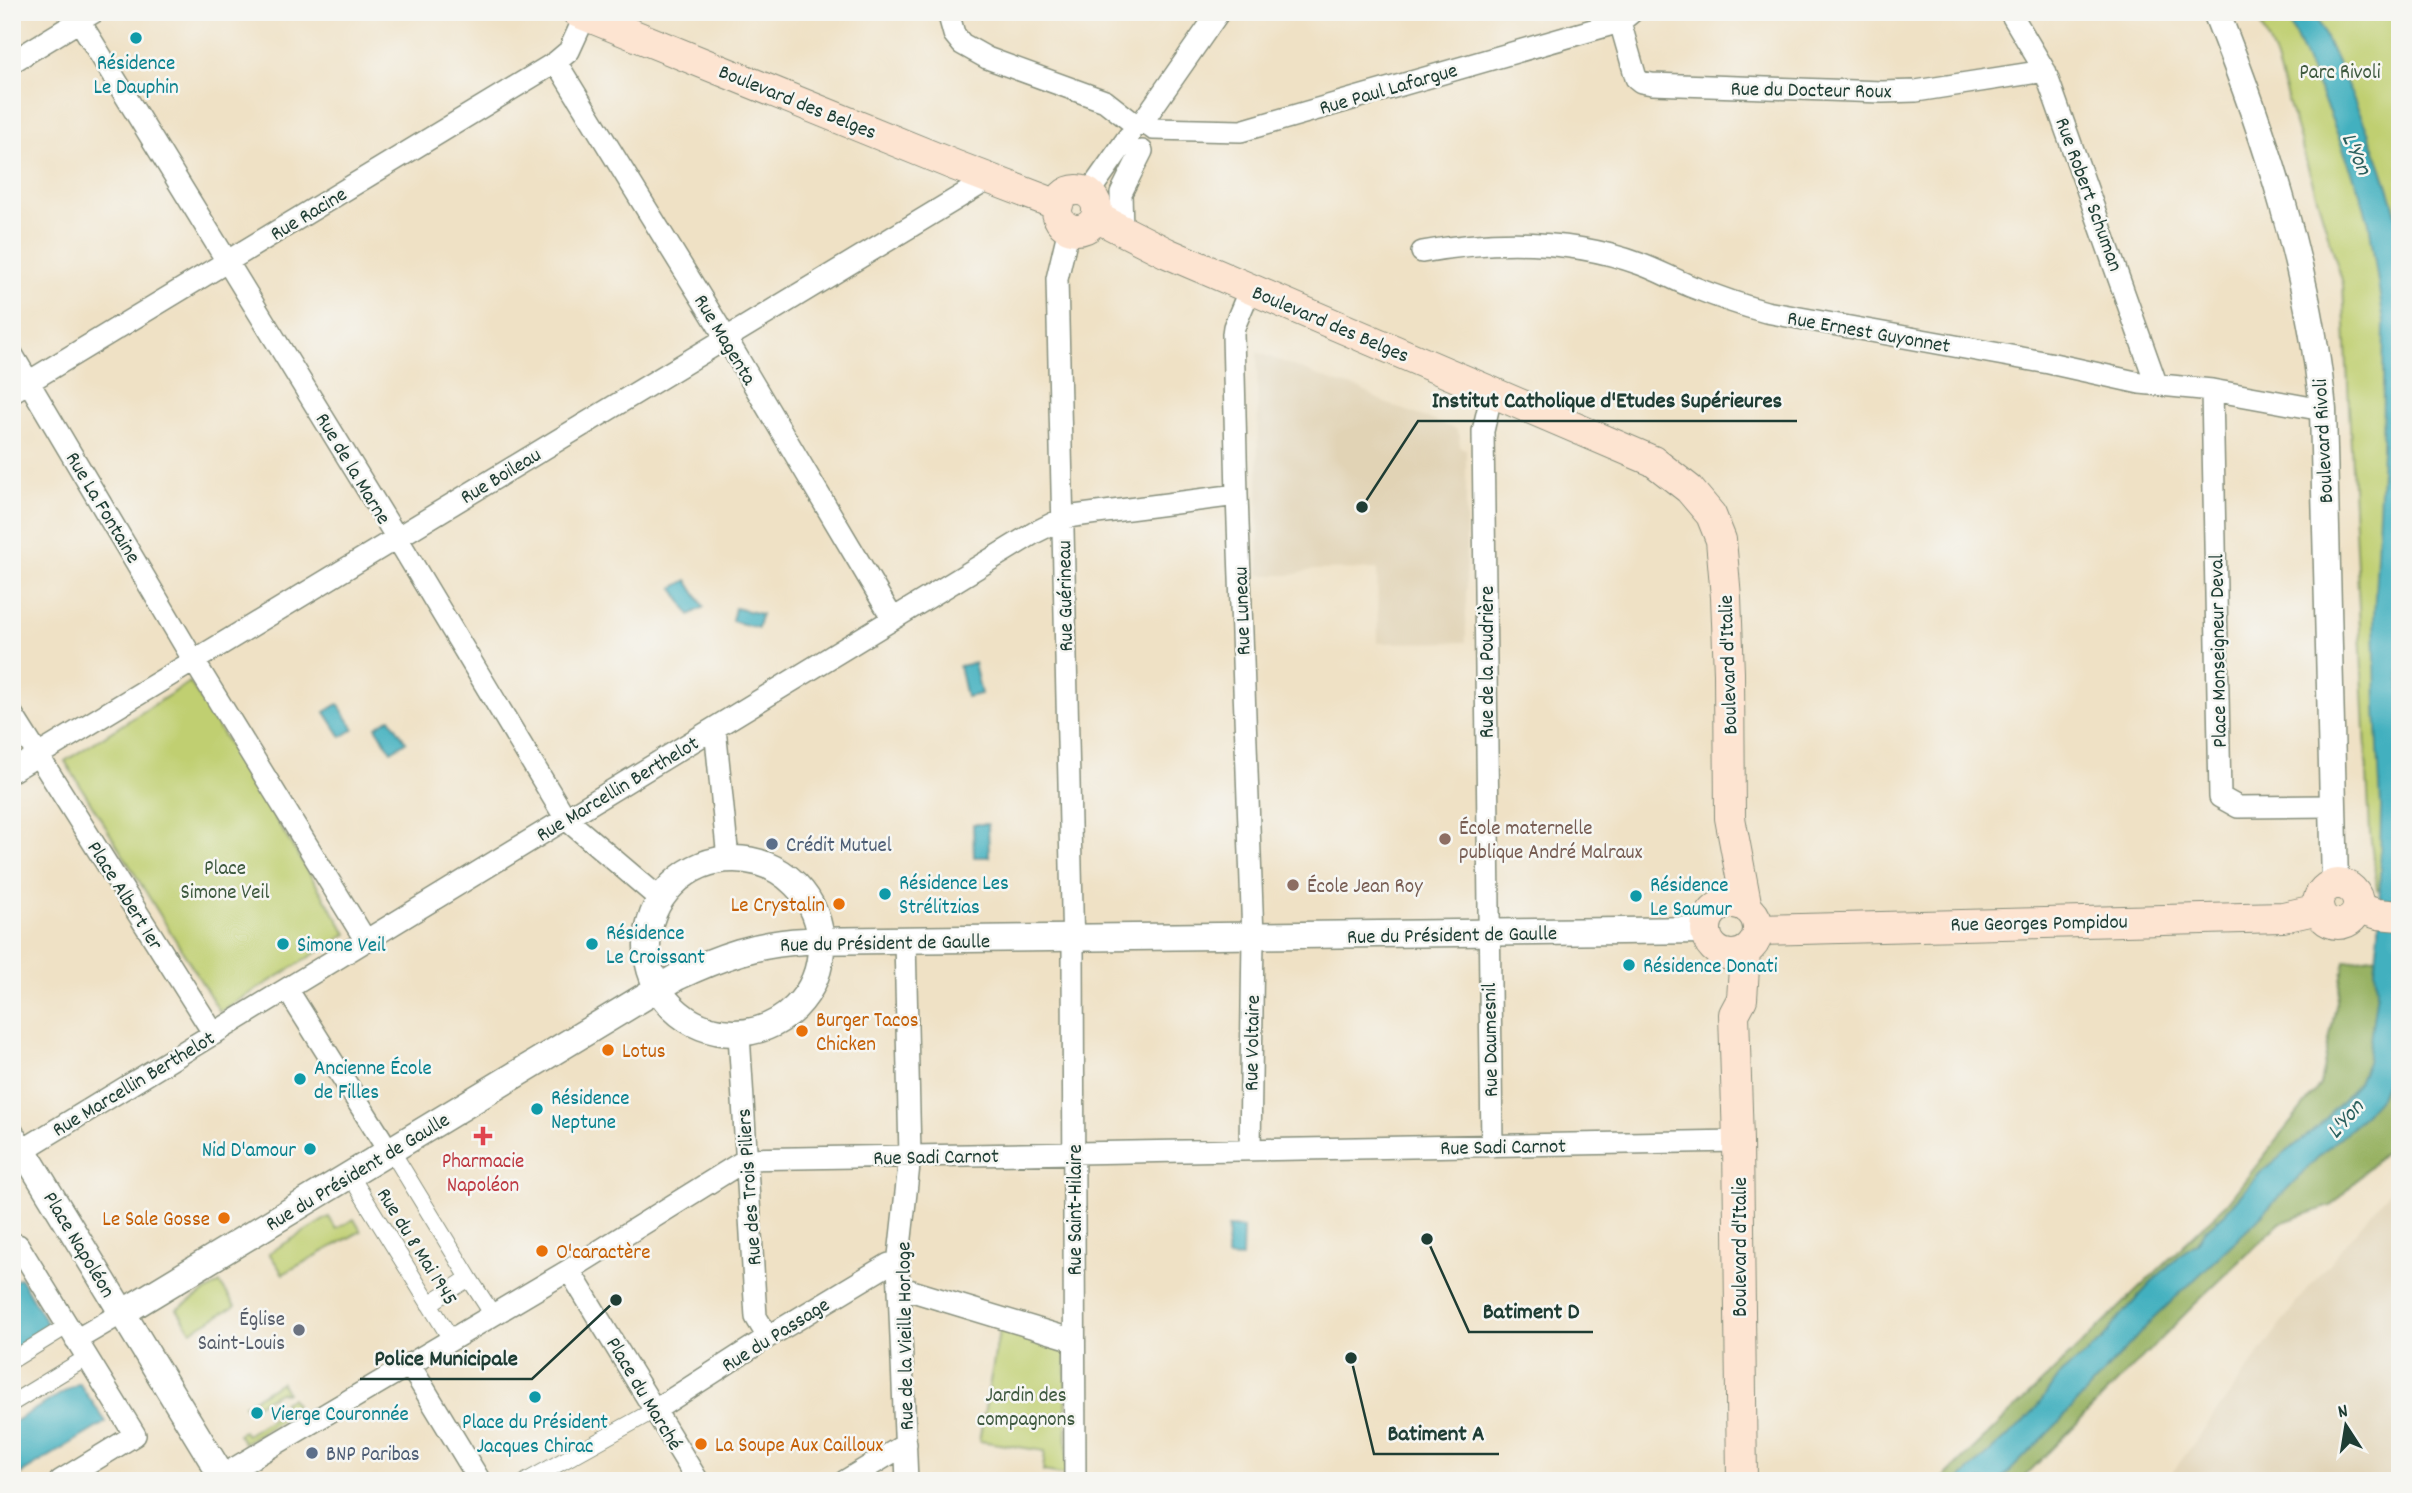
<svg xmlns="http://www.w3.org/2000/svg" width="2412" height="1493" font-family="Dekko,sans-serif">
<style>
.built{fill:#e1d3b5}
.green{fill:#c0cf71;stroke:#708652;stroke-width:2}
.forest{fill:#98b263;stroke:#5c784c;stroke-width:2}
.water{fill:#42b0bf;stroke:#30767a;stroke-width:2}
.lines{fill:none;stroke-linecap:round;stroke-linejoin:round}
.pedestrian-casing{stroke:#878f7c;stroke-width:18}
.minor-casing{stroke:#878f7c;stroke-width:24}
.tertiary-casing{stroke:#878f7c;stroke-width:29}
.secondary-casing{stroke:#878f7c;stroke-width:32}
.pedestrian{stroke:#fff;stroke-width:16}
.minor{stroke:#fff;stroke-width:21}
.tertiary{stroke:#fff;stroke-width:26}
.secondary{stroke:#fde4d1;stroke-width:30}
.culture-dot{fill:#0f9aa8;stroke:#f6f6f2;stroke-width:2.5}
.education-dot{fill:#8d6e63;stroke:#f6f6f2;stroke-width:2.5}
.service-dot{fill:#5c6f8a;stroke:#f6f6f2;stroke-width:2.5}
.food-dot{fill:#e8710a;stroke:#f6f6f2;stroke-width:2.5}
.health-dot{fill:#e0444e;stroke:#f6f6f2;stroke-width:2.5}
.worship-dot{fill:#6b7280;stroke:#f6f6f2;stroke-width:2.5}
.labels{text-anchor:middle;stroke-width:5;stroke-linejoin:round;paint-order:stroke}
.culture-label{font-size:21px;fill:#0d838f;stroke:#f6f6f2;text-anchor:start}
.park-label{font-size:21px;fill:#3f5a40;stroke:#f6f6f2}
.street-label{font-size:21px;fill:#1f3d34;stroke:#f6f6f2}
.education-label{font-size:21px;fill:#785e54;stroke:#f6f6f2;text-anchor:start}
.service-label{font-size:21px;fill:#4e5e75;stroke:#f6f6f2;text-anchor:start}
.food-label{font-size:21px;fill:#c56008;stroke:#f6f6f2;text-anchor:start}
.health-label{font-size:21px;fill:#be3a42;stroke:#f6f6f2}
.worship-label{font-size:21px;fill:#5b616d;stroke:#f6f6f2;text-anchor:end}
.water-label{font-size:23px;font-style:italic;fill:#2a605e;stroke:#f6f6f2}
.leader{fill:none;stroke:#1f3d34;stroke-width:2.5}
.callout-dot{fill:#1f3d34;stroke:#f6f6f2;stroke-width:2.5}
.callout-label{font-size:23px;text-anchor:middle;font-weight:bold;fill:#1f3d34;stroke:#f6f6f2;stroke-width:5;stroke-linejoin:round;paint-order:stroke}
</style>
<rect width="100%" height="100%" fill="#f6f6f2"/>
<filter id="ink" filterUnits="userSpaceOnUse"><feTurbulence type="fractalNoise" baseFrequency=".0143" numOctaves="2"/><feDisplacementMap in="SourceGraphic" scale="14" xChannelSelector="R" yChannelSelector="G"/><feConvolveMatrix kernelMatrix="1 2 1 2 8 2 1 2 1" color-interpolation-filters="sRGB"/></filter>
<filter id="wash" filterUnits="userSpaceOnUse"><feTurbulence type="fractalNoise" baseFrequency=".00686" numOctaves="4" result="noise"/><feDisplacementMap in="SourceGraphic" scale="28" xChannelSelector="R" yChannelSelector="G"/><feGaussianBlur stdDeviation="1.57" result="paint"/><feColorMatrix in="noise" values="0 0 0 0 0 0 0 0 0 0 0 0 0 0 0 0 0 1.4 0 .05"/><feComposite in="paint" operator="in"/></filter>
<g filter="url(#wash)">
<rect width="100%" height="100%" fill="#efe1c5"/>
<!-- built -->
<path class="built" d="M1257,352l78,30 25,7 25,14 71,26 4,7 -1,11 7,2v193l-88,1 -1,-74 -66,1 -18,5h-34z
M2400,1179v302h-234l134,-183z"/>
<!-- green -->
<path class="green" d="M2255,12h145v877l-23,1 -7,-57 -27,-549 -69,-230z
M190,682l157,252 -127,78 -155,-251z
M329,1217l7,12 18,-10 7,12 -78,43 -14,-21z
M220,1283l15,23 -44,25 -14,-22z
M1000,1327l66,17 1,131 -24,-4 2,-20 -66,-10z
M281,1382l6,10 -2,1 -6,-1 -32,18 -3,-5z
M291,1398l5,7 -3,2 3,4 -52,32 -6,-9 5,-3 3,4 36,-23 1,-10z"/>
<!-- forest -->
<path class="forest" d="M2400,953v183l-69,70 -51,17 -86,82 -174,176h-80l287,-278 93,-118 25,-124z"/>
<!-- water -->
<path class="water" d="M2285,12h29c32,72 69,142 86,218v818l-20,49 -24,27 -30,25 -76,78 -98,93 -93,102 -59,59h-42l72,-65 31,-42 41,-33 14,-20 37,-40 26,-26 17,-11 8,-13 21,-18 35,-40 58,-46 40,-44 9,-21 10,-71 -2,-22 4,-38 2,-124 -5,-100 -2,-90 8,-169 2,-126 -15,-99 -9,-30 -30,-78z
M687,580l17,27 -14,8 -17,-27z
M735,608l26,6 -3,14 -26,-7z
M974,663l7,31 -15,3 -7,-31z
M338,704l16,25 -13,8 -16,-25z
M390,718l16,24 -15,9 -15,-24z
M973,824h15l1,33h-15z
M1228,1227l15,1 -1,30 -15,-1z
M20,1278l31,52 -39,24v-71z
M79,1383l27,39 -94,57v-56z"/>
</g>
<g filter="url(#ink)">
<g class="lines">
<!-- pedestrian casing -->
<g class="pedestrian-casing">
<path id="pedestrian" d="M391,1150l78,128 -40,26
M350,1175l101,164
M469,1278l24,37
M12,1360l55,-34
M12,1403l74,-45
M527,1481l117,-65"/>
</g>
<!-- minor casing -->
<g class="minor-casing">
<path id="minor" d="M74,12l323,526 169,281 94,80
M948,12l6,22 8,10 25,14 118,43 32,25
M2010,12l35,59 111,312
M1620,22l16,56 5,4 11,2 230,8 34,-1 129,-20
M12,62l82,-50
M556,62l170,276 167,281
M1141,124l78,-112
M1153,129l88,2 379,-109 12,-10
M1084,192l11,-8 34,-48
M1069,228l-12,51 16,671 2,531
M1122,230l-1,-37 21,-42
M1422,252c73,-13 149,-13 218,12 17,6 33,15 50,22 25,10 50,19 76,26l283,51 91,20 72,7 111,20
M12,354l182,307 172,280
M2212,390l8,407 18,10 94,-1
M12,392l544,-330 13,-11 16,-35
M12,714l202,320
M715,728l13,131
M12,771l977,-592
M905,940l5,216 -12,109 9,216
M287,989l96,153 8,8
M739,1034l17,283 12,20
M12,1131l11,19 1011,-617 28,-14 12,-3 163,-21
M1492,1146l-9,-715 6,-26 5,-13
M1250,1150l3,-213 -16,-442 -4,-161 1,-7 16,-38
M12,1249l6,-4 117,190 -75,46
M569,1270l129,211
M899,1287l175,53
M76,1340l46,-27
M409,1364l71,117
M655,1410l113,-73 121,-73 9,1
M225,1481l-2,-3 12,-10 334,-198 178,-111 991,-18
M845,1481l61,-37"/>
</g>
<!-- tertiary casing -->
<g class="tertiary-casing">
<path id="tertiary" d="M2216,12c51,127 94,262 107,398l12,474
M647 946a87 87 0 1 1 174 0a87 87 0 1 1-174 0Z
M12,1157l11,-7 200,328 -4,3
M122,1313l555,-336c42,-20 81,-34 128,-36l900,-11"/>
</g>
<!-- secondary casing -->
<g class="secondary-casing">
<path id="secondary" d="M577,12l377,153 104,40
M1057 210a20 20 0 1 1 40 0a20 20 0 1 1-40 0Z
M1096,217l71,36 486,208 36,28 22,26 10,25 5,57 3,76 1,145 17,90
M2318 904a20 20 0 1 1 40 0a20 20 0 1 1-40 0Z
M1706 929a26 26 0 1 1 52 0a26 26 0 1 1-52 0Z
M2358,908l20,6 22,2
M1758,930l525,-13 36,-8
M1742,1481l-4,-340 -4,-127 8,-15 3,-47"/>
</g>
<!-- pedestrian -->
<use href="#pedestrian" class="pedestrian"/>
<!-- minor -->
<use href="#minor" class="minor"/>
<!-- tertiary -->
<use href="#tertiary" class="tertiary"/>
<!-- secondary -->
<use href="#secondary" class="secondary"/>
</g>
</g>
<!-- markers -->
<g class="culture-dot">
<circle cx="136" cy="38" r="7"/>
<circle cx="885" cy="894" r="7"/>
<circle cx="1636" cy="896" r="7"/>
<circle cx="283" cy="944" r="7"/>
<circle cx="592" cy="944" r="7"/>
<circle cx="1629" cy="965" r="7"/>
<circle cx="300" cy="1079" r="7"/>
<circle cx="537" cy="1109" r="7"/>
<circle cx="310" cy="1149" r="7"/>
<circle cx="535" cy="1397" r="7"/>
<circle cx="257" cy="1413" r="7"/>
</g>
<g class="education-dot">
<circle cx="1445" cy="839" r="7"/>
<circle cx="1293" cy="885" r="7"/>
</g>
<g class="service-dot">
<circle cx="772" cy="844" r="7"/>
<circle cx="312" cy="1453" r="7"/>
</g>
<g class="food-dot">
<circle cx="839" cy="904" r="7"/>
<circle cx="802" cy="1031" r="7"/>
<circle cx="608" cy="1050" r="7"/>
<circle cx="224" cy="1218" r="7"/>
<circle cx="542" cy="1251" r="7"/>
<circle cx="701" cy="1444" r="7"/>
</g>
<path class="health-dot" d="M479.5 1125.5h7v7h7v7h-7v7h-7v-7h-7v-7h7z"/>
<circle class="worship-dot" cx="299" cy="1330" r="7"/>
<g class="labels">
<!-- culture labels -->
<g class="culture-label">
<text x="136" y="69" text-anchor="middle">Résidence<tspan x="136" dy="24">Le Dauphin</tspan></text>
<text x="899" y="889">Résidence Les<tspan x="899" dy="24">Strélitzias</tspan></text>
<text x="1650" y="891">Résidence<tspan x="1650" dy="24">Le Saumur</tspan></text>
<text x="606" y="939">Résidence<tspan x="606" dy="24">Le Croissant</tspan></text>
<text x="297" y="951">Simone Veil</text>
<text x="1643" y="972">Résidence Donati</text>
<text x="314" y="1074">Ancienne École<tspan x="314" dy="24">de Filles</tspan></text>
<text x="551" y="1104">Résidence<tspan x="551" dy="24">Neptune</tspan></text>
<text x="296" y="1156" text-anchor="end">Nid D'amour</text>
<text x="271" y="1420">Vierge Couronnée</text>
<text x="535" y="1428" text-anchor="middle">Place du Président<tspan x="535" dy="24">Jacques Chirac</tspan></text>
</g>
<!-- park labels -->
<g class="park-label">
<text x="2340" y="78">Parc Rivoli</text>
<text x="225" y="874">Place<tspan x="225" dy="24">Simone Veil</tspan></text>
<text x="1026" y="1401">Jardin des<tspan x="1026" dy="24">compagnons</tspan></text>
</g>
<!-- street labels -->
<g class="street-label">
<text transform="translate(1388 88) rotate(-16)" y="7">Rue Paul Lafargue</text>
<text transform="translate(1811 89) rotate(1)" y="7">Rue du Docteur Roux</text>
<text transform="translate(798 101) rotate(22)" y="7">Boulevard des Belges</text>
<text transform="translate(2090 194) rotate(70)" y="7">Rue Robert Schuman</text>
<text transform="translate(308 213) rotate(-31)" y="7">Rue Racine</text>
<text transform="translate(1331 323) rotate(23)" y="7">Boulevard des Belges</text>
<text transform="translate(1869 331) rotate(10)" y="7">Rue Ernest Guyonnet</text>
<text transform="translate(726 339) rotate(59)" y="7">Rue Magenta</text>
<text transform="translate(2322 441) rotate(-93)" y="7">Boulevard Rivoli</text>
<text transform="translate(354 468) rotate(59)" y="7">Rue de la Marne</text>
<text transform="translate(500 475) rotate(-31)" y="7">Rue Boileau</text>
<text transform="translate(104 507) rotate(59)" y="7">Rue La Fontaine</text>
<text transform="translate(1064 596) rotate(-91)" y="7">Rue Guérineau</text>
<text transform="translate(1241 611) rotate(-92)" y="7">Rue Luneau</text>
<text transform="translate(2217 651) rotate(-91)" y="7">Place Monseigneur Deval</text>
<text transform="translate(1486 662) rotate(-90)" y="7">Rue de la Poudrière</text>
<text transform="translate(1727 665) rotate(-92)" y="7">Boulevard d'Italie</text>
<text transform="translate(617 788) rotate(-31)" y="7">Rue Marcellin Berthelot</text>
<text transform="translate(126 895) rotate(58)" y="7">Place Albert 1er</text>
<text transform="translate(2039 922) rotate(-1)" y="7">Rue Georges Pompidou</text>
<text transform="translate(1452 934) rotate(-1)" y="7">Rue du Président de Gaulle</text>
<text transform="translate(885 942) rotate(-1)" y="7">Rue du Président de Gaulle</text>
<text transform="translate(1489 1040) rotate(-91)" y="7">Rue Daumesnil</text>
<text transform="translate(1251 1043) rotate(-89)" y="7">Rue Voltaire</text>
<text transform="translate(133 1083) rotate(-31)" y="7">Rue Marcellin Berthelot</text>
<text transform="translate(1503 1146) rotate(-1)" y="7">Rue Sadi Carnot</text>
<text transform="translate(936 1156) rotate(-1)" y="7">Rue Sadi Carnot</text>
<text transform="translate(357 1171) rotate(-31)" y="7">Rue du Président de Gaulle</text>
<text transform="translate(748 1187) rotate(-94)" y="7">Rue des Trois Piliers</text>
<text transform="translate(1074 1210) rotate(-90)" y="7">Rue Saint-Hilaire</text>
<text transform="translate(80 1244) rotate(59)" y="7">Place Napoléon</text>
<text transform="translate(418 1246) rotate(58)" y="7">Rue du 8 Mai 1945</text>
<text transform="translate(1739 1247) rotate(-90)" y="7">Boulevard d'Italie</text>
<text transform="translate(775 1334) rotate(-32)" y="7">Rue du Passage</text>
<text transform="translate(904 1336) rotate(-91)" y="7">Rue de la Vieille Horloge</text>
<text transform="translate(645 1393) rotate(59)" y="7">Place du Marché</text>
</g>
<!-- education labels -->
<g class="education-label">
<text x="1459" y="834">École maternelle<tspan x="1459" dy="24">publique André Malraux</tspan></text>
<text x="1307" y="892">École Jean Roy</text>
</g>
<!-- service labels -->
<g class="service-label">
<text x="786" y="851">Crédit Mutuel</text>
<text x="326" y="1460">BNP Paribas</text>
</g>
<!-- food labels -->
<g class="food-label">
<text x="825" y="911" text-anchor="end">Le Crystalin</text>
<text x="816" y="1026">Burger Tacos<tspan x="816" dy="24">Chicken</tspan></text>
<text x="622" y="1057">Lotus</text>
<text x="210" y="1225" text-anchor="end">Le Sale Gosse</text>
<text x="556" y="1258">O'caractère</text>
<text x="715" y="1451">La Soupe Aux Cailloux</text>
</g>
<!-- health labels -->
<g class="health-label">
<text x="483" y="1167">Pharmacie<tspan x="483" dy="24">Napoléon</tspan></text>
</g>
<!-- worship labels -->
<g class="worship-label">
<text x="285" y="1325">Église<tspan x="285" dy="24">Saint-Louis</tspan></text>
</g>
<!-- water labels -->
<g class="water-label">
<text transform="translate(2358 153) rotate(66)" y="8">L'Yon</text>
<text transform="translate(2344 1118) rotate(-49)" y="8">L'Yon</text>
</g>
</g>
<!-- callouts -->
<path class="leader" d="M1362 507L1418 421H1797M1427 1239L1469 1332H1593M616 1300L532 1379H360M1351 1358L1374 1454H1499"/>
<g class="callout-dot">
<circle cx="1362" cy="507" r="7"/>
<circle cx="1427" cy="1239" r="7"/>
<circle cx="616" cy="1300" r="7"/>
<circle cx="1351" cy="1358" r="7"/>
</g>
<g class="callout-label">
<text x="1607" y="407">Institut Catholique d'Etudes Supérieures</text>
<text x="1531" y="1318">Batiment D</text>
<text x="446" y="1365">Police Municipale</text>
<text x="1436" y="1440">Batiment A</text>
</g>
<!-- margin -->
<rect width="2412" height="1493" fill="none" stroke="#f6f6f2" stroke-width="42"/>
<!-- north arrow -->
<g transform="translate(2346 1426) rotate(348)" stroke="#f6f6f2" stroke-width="5" paint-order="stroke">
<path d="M0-5L12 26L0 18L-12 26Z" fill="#1f3d34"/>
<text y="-10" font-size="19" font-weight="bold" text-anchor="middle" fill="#1f3d34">N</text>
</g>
</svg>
